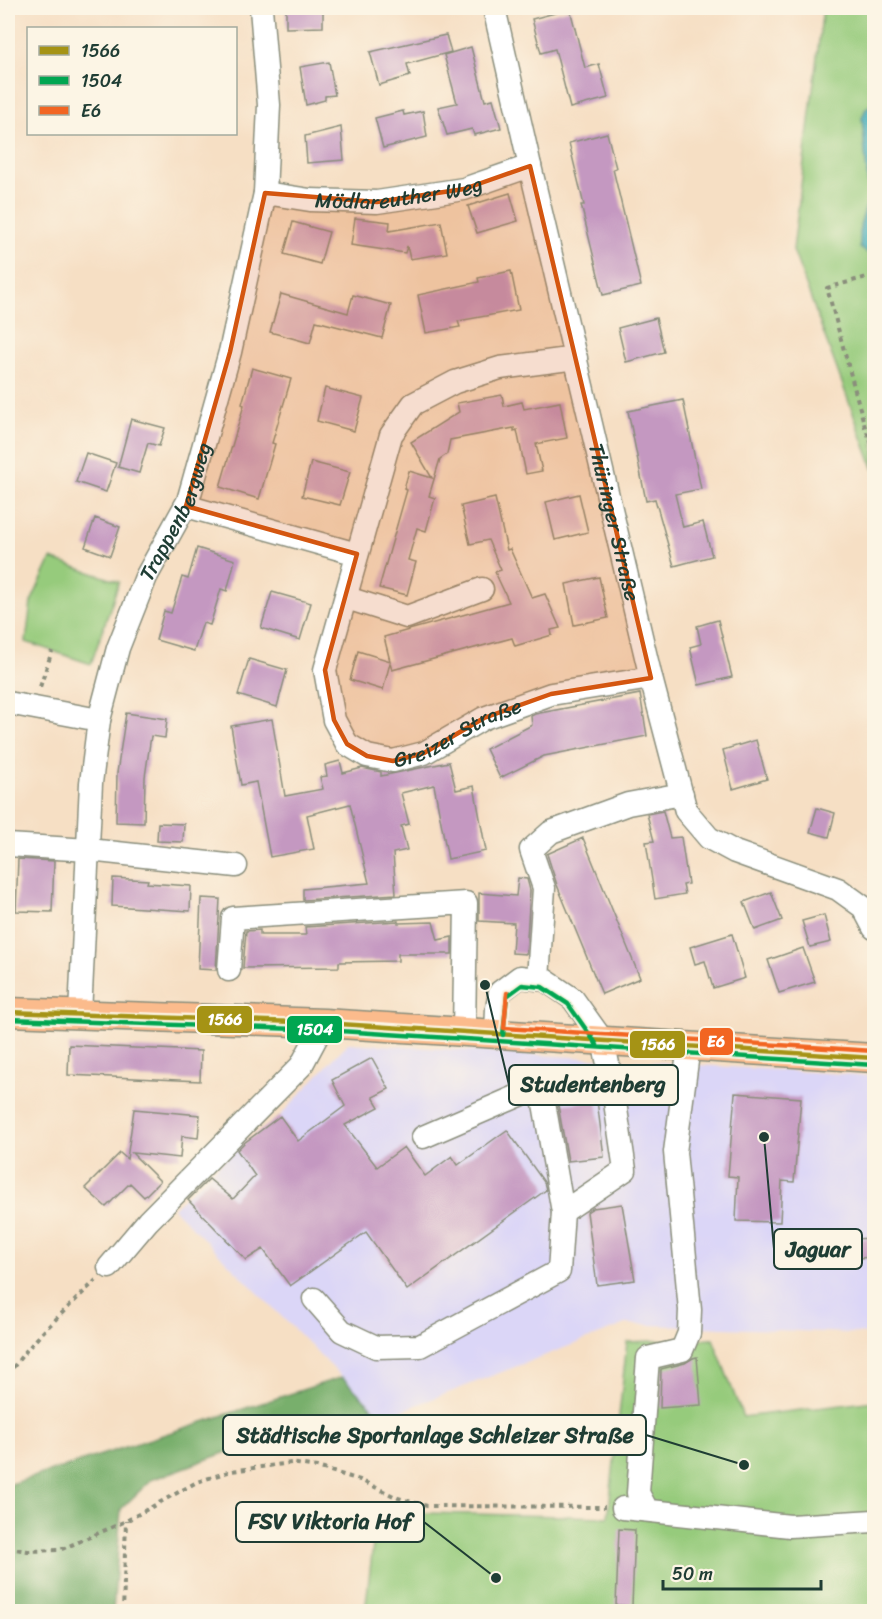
<svg xmlns="http://www.w3.org/2000/svg" width="882" height="1619" font-family="Sriracha,sans-serif">
<style>
.built{fill:#dbd6f7}
.green{fill:#96cb7c;stroke:#5a8458;stroke-width:1.5}
.forest{fill:#78af6c;stroke:#4c7650;stroke-width:1.5}
.water{fill:#3cabba;stroke:#2e7477;stroke-width:1.5}
.building{fill:#c498c1}
.lines{fill:none;stroke-linecap:round;stroke-linejoin:round}
.minor-casing{stroke:#8a8e7c;stroke-width:25}
.major-casing{stroke:#8a8e7c;stroke-width:31}
.path{stroke:#8a8e7c;stroke-width:4;stroke-dasharray:4.5 4.5;stroke-linecap:butt}
.minor{stroke:#fff;stroke-width:22}
.major{stroke:#fbbb8c;stroke-width:28}
.bus-1-casing{stroke:#fcf5e5;stroke-width:9}
.bus-2-casing{stroke:#fcf5e5;stroke-width:9}
.bus-3-casing{stroke:#fcf5e5;stroke-width:9}
.bus-1{stroke:#a59315;stroke-width:4.5}
.bus-2{stroke:#00a651;stroke-width:4.5}
.bus-3{stroke:#f26522;stroke-width:4.5}
.marked{fill:#d45610;fill-opacity:0.2;stroke:#d45610;stroke-width:4.5;stroke-linejoin:round}
.labels{text-anchor:middle;stroke-width:6;stroke-linejoin:round;paint-order:stroke}
.street-label{font-size:21px;fill:#1f3d34;stroke:#fcf5e5}
.leader{fill:none;stroke:#1f3d34;stroke-width:2}
.callout-dot{fill:#1f3d34;stroke:#fcf5e5;stroke-width:2}
.callout{fill:#fcf5e5;stroke:#1f3d34;stroke-width:2}
.callout-label{font-size:22px;text-anchor:middle;font-weight:bold;fill:#1f3d34}
.line-badge{stroke:#fcf5e5;stroke-width:2}
.badge-label{font-size:16px;text-anchor:middle;font-weight:bold;fill:#fff}
</style>
<rect width="100%" height="100%" fill="#fcf5e5"/>
<filter id="ink" filterUnits="userSpaceOnUse"><feTurbulence type="fractalNoise" baseFrequency=".0167" numOctaves="2"/><feDisplacementMap in="SourceGraphic" scale="12" xChannelSelector="R" yChannelSelector="G"/><feConvolveMatrix kernelMatrix="1 2 1 2 8 2 1 2 1" color-interpolation-filters="sRGB"/></filter>
<filter id="wash" filterUnits="userSpaceOnUse"><feTurbulence type="fractalNoise" baseFrequency=".008" numOctaves="4" result="noise"/><feDisplacementMap in="SourceGraphic" scale="24" xChannelSelector="R" yChannelSelector="G"/><feGaussianBlur stdDeviation="1.35" result="paint"/><feColorMatrix in="noise" values="0 0 0 0 0 0 0 0 0 0 0 0 0 0 0 0 0 1.4 0 .05"/><feComposite in="paint" operator="in"/></filter>
<g filter="url(#wash)">
<rect width="100%" height="100%" fill="#f6dfc4"/>
<!-- built -->
<path class="built" d="M348,1043l526,33v258l-248,-10 -243,94 -210,-210 63,-59 44,-33z"/>
<!-- green -->
<path class="green" d="M823,8h51v462l-81,-220z
M51,559l68,23 -28,82 -65,-22 5,-40z
M713,1339l30,78 131,-16v210l-509,1 12,-100 231,5 19,-175z"/>
<!-- forest -->
<path class="forest" d="M342,1377l41,41 30,25 -105,-21 -157,58 -30,29 -8,102h-105v-126z"/>
<!-- water -->
<path class="water" d="M874,103v154l-14,-9v-23l9,-28 -7,-79 4,-10z"/>
<g id="blocks">
<!-- building -->
<path class="building" d="M286,8h37v19l-37,1z
M570,9l15,59 14,-4 9,34 -38,10 -15,-59 -14,4 -9,-34z
M446,35l5,17 -44,12 3,12 -31,9 -9,-33z
M471,47l14,54 8,-2 8,29 -27,7 -2,-6 -25,6 -9,-28 19,-4 -13,-48z
M329,62l6,33 -10,1v4l-19,5 -6,-38z
M403,111l1,4 19,-4 4,26 -44,11 -8,-30z
M341,127l3,33 -37,3 -2,-27z
M607,133l9,35 -3,1 28,117 -38,9 -22,-90h3l-15,-62z
M510,193l8,28 -41,12 -9,-27z
M355,218l35,4 -1,9 52,-9 6,31 -37,6 -3,-13 -2,7 -54,-8z
M293,222l36,10 -9,32 -36,-10z
M511,271l8,39 -61,11 2,6 -34,6 -8,-38 61,-13 -1,-4z
M281,294l67,19 5,-18 38,10 -9,33 -66,-17 -6,22 -40,-11z
M656,318l8,34 -38,10 -8,-34z
M252,368l39,11 -19,64 3,1 -16,55 -39,-12 24,-82 -2,-1z
M325,388l38,10 -9,33 -37,-10z
M502,395l2,11 18,-4 2,7 36,-7 7,36 -31,6 6,27 -16,3 -9,-44 -3,1v-3l-64,12 -3,14 -7,5 -11,37 6,2 -9,33 -9,-3 -9,32 8,2 -9,33 -28,-7 28,-98 -3,-1 5,-18 23,7 -21,-36 48,-30 -2,-9z
M683,400l18,89 -26,5 8,33 20,-5 9,34 -38,10 -19,-67 -9,2 -18,-90z
M131,419l34,9 -6,18 -11,-3 -9,30 -21,-6z
M86,453l30,10 -10,29 -30,-10z
M311,462l39,10 -10,33 -38,-9z
M579,494l9,38 -33,8 -9,-38z
M495,498l12,52 3,-1 22,49 13,-4 15,34 -9,2 1,5 -37,11 -3,-8 -120,32 -2,-7 -7,27 -33,-10 8,-29 32,10 -6,-24 125,-35 -14,-30 6,-2 -13,-30 -18,4 -9,-38z
M95,518l25,9 -10,29 -25,-9z
M197,548l38,12 -8,31 -6,-2 -11,36 -7,-2 -9,28 -38,-11 8,-29 7,2 11,-36 6,2z
M599,577l9,41 -34,7 -8,-41z
M272,592l39,11 -11,37 -39,-12z
M718,620l14,57 -33,8 -9,-38 11,-3 -4,-18z
M249,659l38,11 -10,37 -39,-12z
M640,694l7,42 -103,20 -44,22 -14,-29 46,-24 -1,-9 4,-2z
M126,713l41,6 -2,19 -14,-2 -6,41 -1,46 -28,-1 1,-49z
M272,719l13,77 38,-7 -3,-12 7,-1 -2,-11 15,-4 3,12 19,-5 19,4v4l68,-14 7,28 18,-4 12,65 -38,8 -14,-74 -33,8 8,31 -8,2 6,24 -14,3 3,41 -93,6v-11l66,-6 -19,-79 -43,11 7,34 -44,8 -14,-75 -15,3 -10,-59z
M756,740l11,39 -34,10 -10,-39z
M817,808l18,5 -6,24 -19,-5z
M663,811l7,27 11,-1 7,47 -5,1 2,9 -30,5 -9,-57 8,-1 -7,-27z
M158,823l26,1 -1,18 -26,-1z
M583,838l57,140 -38,16 -45,-109 -10,-31z
M18,859l36,2 -2,51 -36,-1z
M113,878l35,2 -1,3 44,3 -1,25 -78,-5z
M518,878l9,1 3,11 -4,64 -14,-1 2,-30 -35,-2v-28l37,3z
M771,892l11,28 -27,10 -11,-28z
M201,898l19,1 -4,71 -18,-1z
M824,915l7,27 -21,5 -8,-26z
M398,921v2l35,-1 5,18 14,-3v17h-54v7l-59,1v5l-96,1 3,-37 14,-1v5h46l-1,-8z
M732,934l13,44 -32,10 -8,-27 -10,3 -5,-17z
M803,948l12,34 -36,11 -11,-33z
M69,1045l132,6 -1,30 -132,-6z
M372,1058l17,31 -16,8 6,10 -34,18 32,42 27,-20 21,29 27,-20 6,9 49,-35 37,52 2,8 -139,100 -41,-58 -76,54 -27,-37 -17,11 -58,-60 21,-21 24,20 22,-23 -18,-26 7,-7 36,-27 18,25 47,-35 -13,-26z
M735,1093l66,5 -7,84 -12,-1 -2,41 -44,-1 2,-44 -10,-1z
M597,1100l7,57 -36,4 -10,-56z
M134,1109l66,6 -2,23 -16,-2 -2,22 -48,-5 28,28 -16,16 -14,-14 -24,24 -21,-19 35,-35 7,6z
M622,1204l13,76 -38,5 -10,-73 6,-4z
M874,1238v19l-65,4 -1,-20z
M697,1357l4,48 -41,3 1,-39 24,-6 8,-5z
M619,1529l16,1 -3,76 -16,-1z"/>
</g>
</g>
<g filter="url(#ink)">
<use href="#blocks" fill-opacity="0" stroke="#8a8e7c" stroke-width="1.5"/>
<g class="lines">
<!-- minor casing -->
<g class="minor-casing">
<g id="minor">
<path id="s1" d="M494,8l36,158 121,512 35,133 23,27 26,14 103,37 25,18 11,21"/>
<path id="s2" d="M265,193l45,7 67,2 87,-13 66,-23"/>
<path id="s3" d="M576,358l-76,10 -45,14 -42,22 -22,31 -66,235 9,50 13,24 20,12 26,5 31,-8 60,-35 67,-24 100,-16"/>
<path d="M186,506l171,48"/>
<path d="M347,598l60,19 75,-28"/>
<path d="M8,703l91,17"/>
<path d="M8,845l81,5 147,16"/>
<path d="M229,970l4,-52 233,-15 -2,130"/>
<path d="M538,979l6,-91 -13,-38 20,-18 77,-28 54,-10"/>
<path id="s4" d="M80,1014l11,-231 8,-63 19,-72 28,-71 42,-76 42,-149 35,-159 4,-88 -8,-97"/>
<path d="M423,1137l118,-51"/>
<path d="M563,1212l62,-42 -13,-88"/>
<path d="M109,1267l39,-46 153,-155 23,-43"/>
<path d="M314,1299l28,32 34,16 44,-1 139,-75 4,-59 -22,-126 71,-4 -9,-41 -30,-42 -28,-19 -25,-3 -20,15 -3,16 -1,27"/>
<path d="M623,1508l167,18 84,-5"/>
<path d="M647,1510l-9,-17 10,-135 34,-8 7,-17 1,-23 -15,-158 14,-106"/>
</g>
</g>
<!-- major casing -->
<g class="major-casing">
<path id="major" d="M8,1012l316,11 550,35"/>
</g>
<!-- path -->
<path class="path" d="M874,275l-47,13 38,139 9,22
M40,687l12,-36
M8,1375c23,-35 58,-65 88,-95
M8,1548l20,3 32,-1 66,-29 71,-39 34,-11 60,-8 26,4 43,13 38,18 29,8 178,1
M123,1612l3,-91"/>
<!-- minor -->
<use href="#minor" class="minor"/>
<!-- major -->
<use href="#major" class="major"/>
<!-- bus-1 casing -->
<g class="bus-1-casing">
<path id="bus-1" d="M8,1012l316,11 550,35"/>
</g>
<!-- bus-2 casing -->
<g class="bus-2-casing">
<path id="bus-2" d="M8,1019l316,11 550,35
M503,1035l4,-39 15,-11 20,2 26,17 29,41"/>
</g>
<!-- bus-3 casing -->
<g class="bus-3-casing">
<path id="bus-3" d="M507,993l-3,35 370,23"/>
</g>
<!-- bus-1 -->
<use href="#bus-1" class="bus-1"/>
<!-- bus-2 -->
<use href="#bus-2" class="bus-2"/>
<!-- bus-3 -->
<use href="#bus-3" class="bus-3"/>
</g>
</g>
<!-- marked area -->
<path class="marked" d="M530,166l121,512 -100,16 -67,24 -60,35 -31,8 -26,-5 -20,-12 -13,-24 -9,-50 32,-116 -171,-48 44,-154 35,-159 112,9 87,-13z"/>
<g class="labels">
<!-- street labels -->
<g class="street-label">
<text dy="7" stroke="none"><textPath href="#s2" startOffset="135">Mödlareuther Weg</textPath></text>
<text dy="7" stroke="none"><textPath href="#s4" startOffset="518">Trappenbergweg</textPath></text>
<text dy="7" stroke="none"><textPath href="#s1" startOffset="528">Thüringer Straße</textPath></text>
<text dy="7" stroke="none"><textPath href="#s3" startOffset="652">Greizer Straße</textPath></text>
</g>
</g>
<!-- callouts -->
<path class="leader" d="M485 985L509 1085M764 1137L774 1249M744 1465L646 1435M496 1578L424 1522"/>
<g class="callout-dot">
<circle cx="485" cy="985" r="6"/>
<circle cx="764" cy="1137" r="6"/>
<circle cx="744" cy="1465" r="6"/>
<circle cx="496" cy="1578" r="6"/>
</g>
<g class="callout">
<rect x="509" y="1065" width="169" height="40" rx="6"/>
<rect x="774" y="1229" width="88" height="40" rx="6"/>
<rect x="223" y="1415" width="423" height="40" rx="6"/>
<rect x="236" y="1502" width="188" height="40" rx="6"/>
</g>
<g class="callout-label">
<text x="593" y="1092">Studentenberg</text>
<text x="818" y="1257">Jaguar</text>
<text x="435" y="1443">Städtische Sportanlage Schleizer Straße</text>
<text x="330" y="1529">FSV Viktoria Hof</text>
</g>
<g class="line-badge">
<rect x="196" y="1005" width="57" height="29" rx="6" fill="#a59315"/>
<rect x="286" y="1015" width="57" height="29" rx="6" fill="#00a651"/>
<rect x="699" y="1027" width="35" height="29" rx="6" fill="#f26522"/>
<rect x="629" y="1030" width="57" height="29" rx="6" fill="#a59315"/>
</g>
<g class="badge-label">
<text x="225" y="1025">1566</text>
<text x="315" y="1035">1504</text>
<text x="716" y="1047">E6</text>
<text x="658" y="1050">1566</text>
</g>
<!-- margin -->
<rect width="882" height="1619" fill="none" stroke="#fcf5e5" stroke-width="30"/>
<!-- legend -->
<rect x="27" y="27" width="210" height="108" fill="#fcf5e5" stroke="#a4ab9e" stroke-width="1.5"/>
<rect x="39" y="46" width="30" height="9" fill="#a59315" stroke="#a4ab9e" stroke-width="1.5"/>
<text x="81" y="57" font-size="18" fill="#1f3d34">1566</text>
<rect x="39" y="76" width="30" height="9" fill="#00a651" stroke="#a4ab9e" stroke-width="1.5"/>
<text x="81" y="87" font-size="18" fill="#1f3d34">1504</text>
<rect x="39" y="106" width="30" height="9" fill="#f26522" stroke="#a4ab9e" stroke-width="1.5"/>
<text x="81" y="117" font-size="18" fill="#1f3d34">E6</text>
<!-- scale -->
<path d="M663 1580v9h158v-9" fill="none" stroke="#1f3d34" stroke-width="3"/>
<text x="672" y="1580" font-size="18" fill="#1f3d34" stroke="#fcf5e5" stroke-width="4.5" paint-order="stroke">50 m</text>
</svg>
